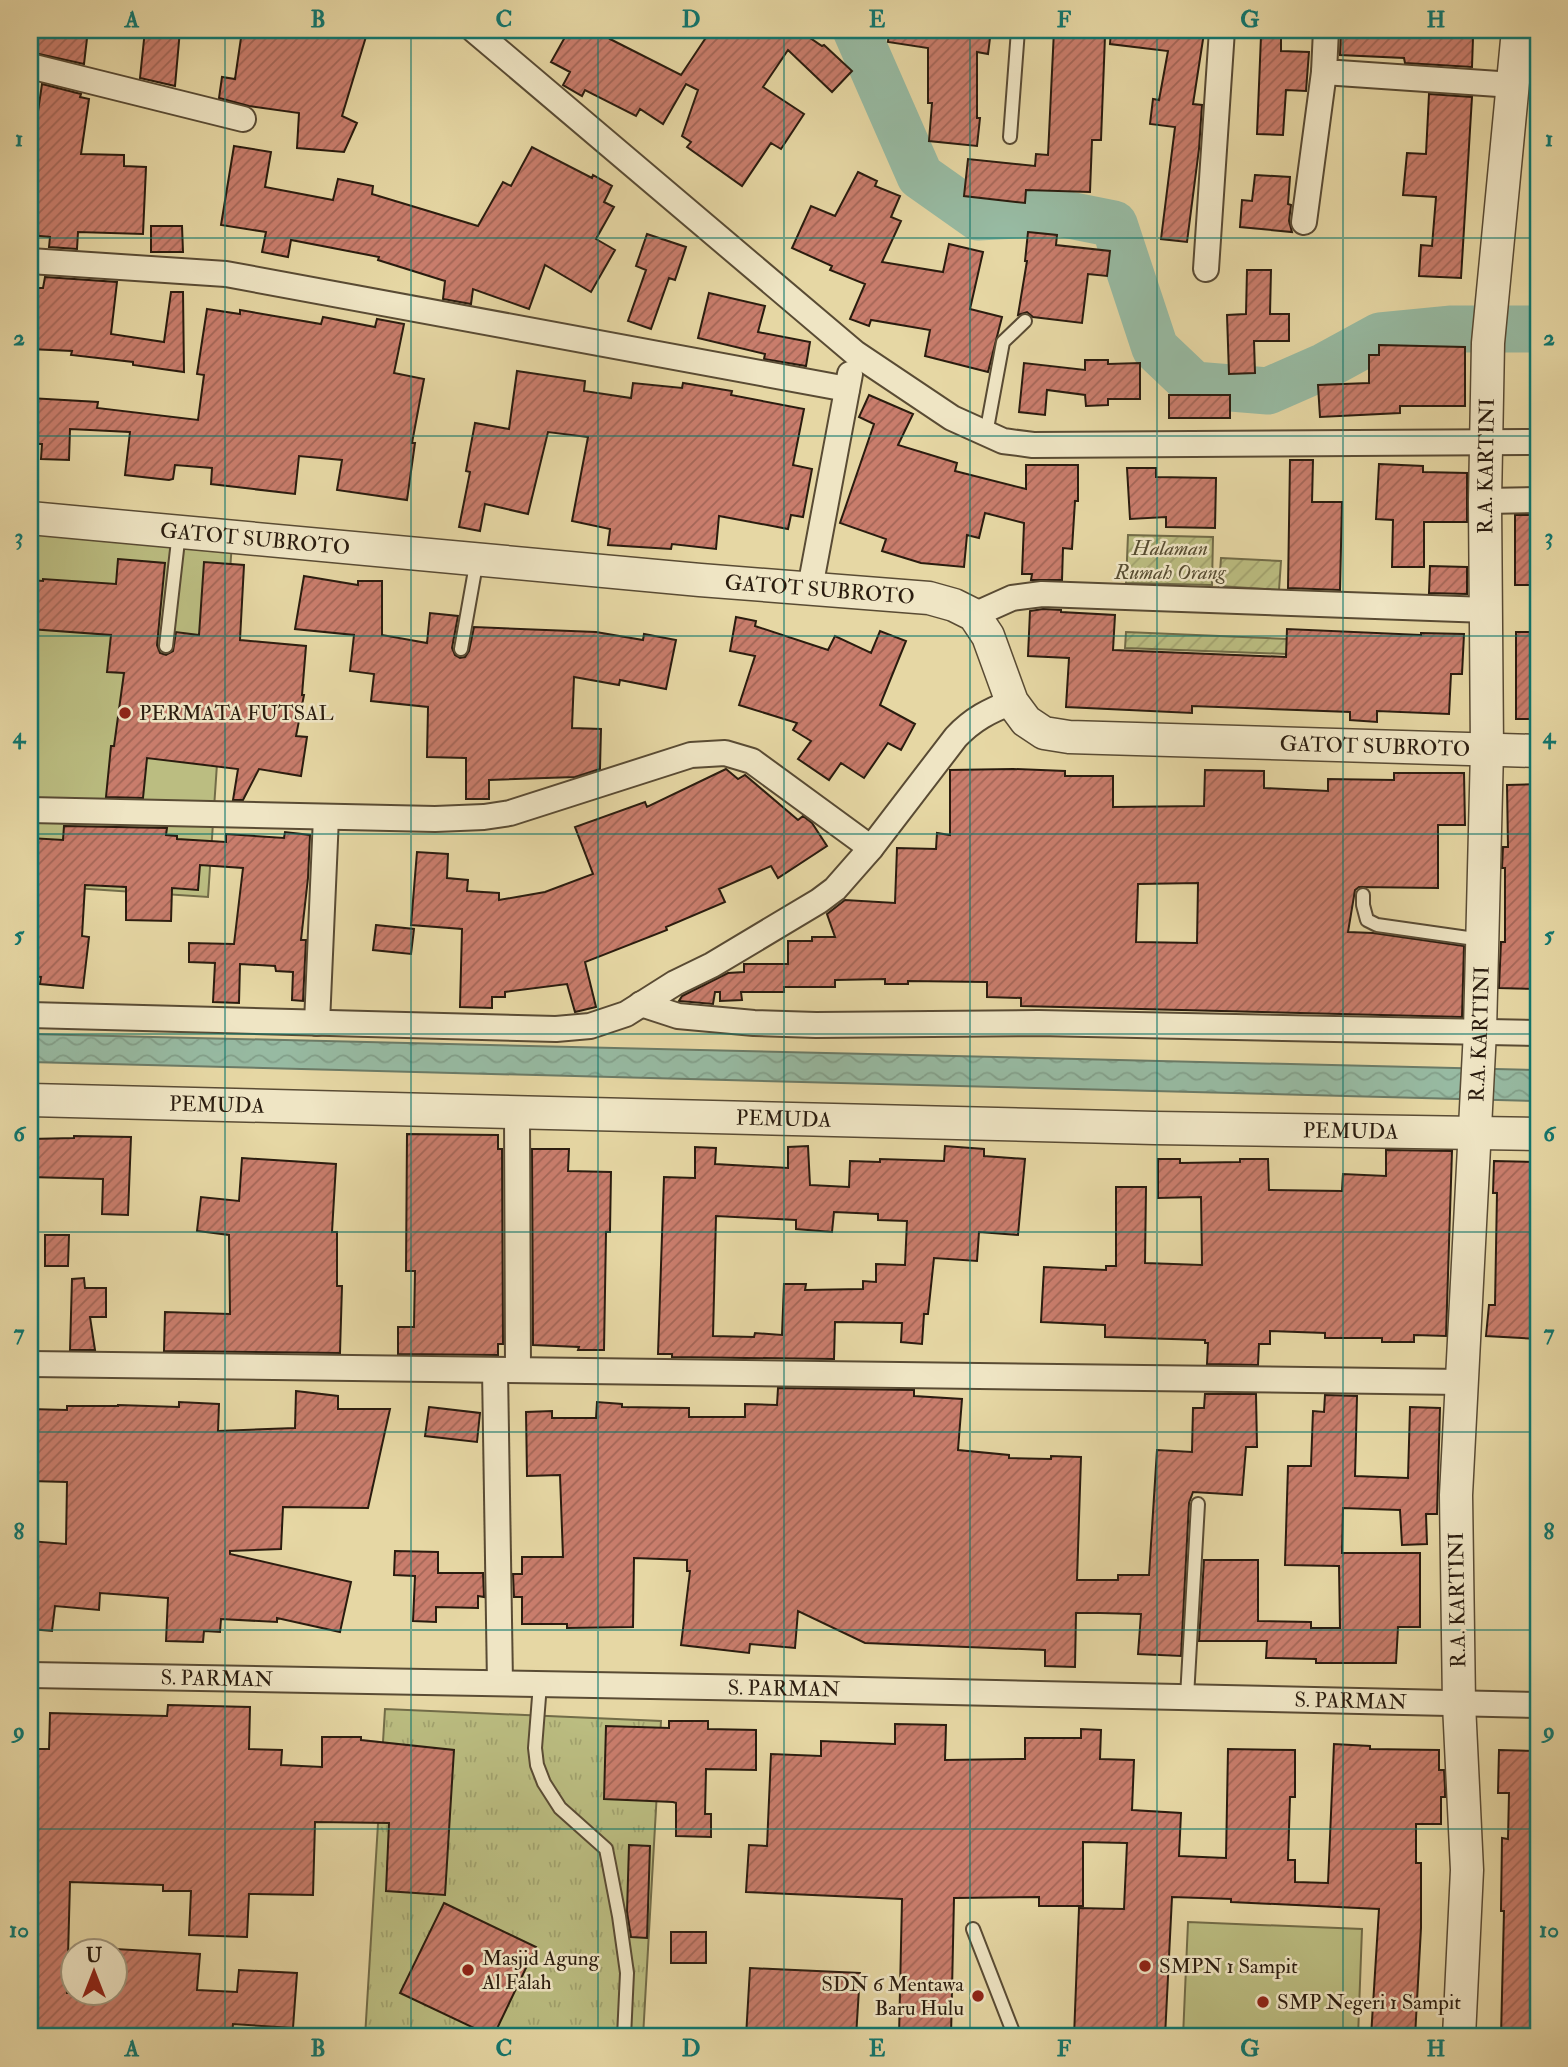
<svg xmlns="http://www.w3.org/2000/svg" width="1568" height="2067" font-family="'IM FELL Double Pica',serif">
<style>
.grass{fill:url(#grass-tufts);stroke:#726c48;stroke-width:2}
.park{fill:#bbbd81;stroke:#726c48;stroke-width:2}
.garden{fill:url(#garden-furrows);stroke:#726c48;stroke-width:2}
.water{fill:url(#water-waves);stroke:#6b7b67;stroke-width:2}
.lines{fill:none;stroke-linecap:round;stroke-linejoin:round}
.river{stroke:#97baa2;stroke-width:47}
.building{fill:url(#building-hatch);stroke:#2a1c0f;stroke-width:2;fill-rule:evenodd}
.service-casing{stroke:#594b34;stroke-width:16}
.minor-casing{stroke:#594b34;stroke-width:28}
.tertiary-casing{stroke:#594b34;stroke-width:35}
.service{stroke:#efe5c4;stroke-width:12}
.minor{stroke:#efe5c4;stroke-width:24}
.tertiary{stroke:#efe5c4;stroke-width:32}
.grid{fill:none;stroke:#0f766e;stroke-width:2;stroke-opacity:0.55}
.poi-dot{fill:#8f2418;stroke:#efe5c4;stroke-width:2.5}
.labels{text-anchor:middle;stroke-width:5;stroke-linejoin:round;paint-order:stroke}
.street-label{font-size:21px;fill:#2a1c0f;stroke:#efe5c4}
.park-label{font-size:21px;font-style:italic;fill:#564c31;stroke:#efe5c4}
.poi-label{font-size:21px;fill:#2a1c0f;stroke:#efe5c4;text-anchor:start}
.neatline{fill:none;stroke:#0f766e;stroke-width:2.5}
.grid-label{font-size:23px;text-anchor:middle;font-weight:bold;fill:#0f766e}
</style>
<defs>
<pattern id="grass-tufts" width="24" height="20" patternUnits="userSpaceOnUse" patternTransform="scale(1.75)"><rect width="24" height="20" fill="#bbbd81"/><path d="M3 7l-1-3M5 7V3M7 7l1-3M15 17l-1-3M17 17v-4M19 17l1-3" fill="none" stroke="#a1a26e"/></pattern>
<pattern id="garden-furrows" width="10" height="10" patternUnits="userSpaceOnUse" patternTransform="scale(1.75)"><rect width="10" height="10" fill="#bbbd81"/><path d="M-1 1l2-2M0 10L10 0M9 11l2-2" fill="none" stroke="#a1a26e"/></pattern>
<pattern id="water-waves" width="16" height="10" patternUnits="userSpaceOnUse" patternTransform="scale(1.75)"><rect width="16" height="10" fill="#97baa2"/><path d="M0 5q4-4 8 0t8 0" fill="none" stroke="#829f8a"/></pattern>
<pattern id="building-hatch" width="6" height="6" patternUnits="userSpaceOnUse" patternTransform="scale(1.75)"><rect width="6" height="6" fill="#c97d6c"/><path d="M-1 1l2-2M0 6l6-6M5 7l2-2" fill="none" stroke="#a36657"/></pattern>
</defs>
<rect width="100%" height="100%" fill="#e6d7a4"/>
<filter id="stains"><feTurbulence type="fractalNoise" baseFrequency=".00286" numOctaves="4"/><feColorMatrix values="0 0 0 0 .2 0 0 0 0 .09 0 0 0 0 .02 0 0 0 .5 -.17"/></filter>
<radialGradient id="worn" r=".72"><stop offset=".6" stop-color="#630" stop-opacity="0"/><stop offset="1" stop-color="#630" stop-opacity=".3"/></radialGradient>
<!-- grass -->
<path class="grass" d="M385,1709l276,12 -18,316h-278z"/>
<!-- park -->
<path class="park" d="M30,528l202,14 -24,355 -178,-12z
M1188,1922l174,7 -4,108h-175z"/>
<!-- garden -->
<path class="garden" d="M1128,535l85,2 -1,48 -86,-2z
M1221,558l60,3 -2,29 -60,-4z
M1126,632l161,7v15l-162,-6z"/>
<!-- water -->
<path class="water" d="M30,1034l1508,36v31l-1508,-39z"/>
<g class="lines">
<!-- river -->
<path class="river" d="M856,30l64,146 58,41 81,-4 55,11 41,124 39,37 74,6 57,-25 55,-30 72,-7h86"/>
</g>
<!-- building -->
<path class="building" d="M30,30h58l-4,34 -54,-12z
M145,30h35l-5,56 -35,-8z
M296,30h72l-26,86 15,7 -13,29 -47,-4 2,-35 -50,-7 -30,-8 3,-21 13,2 7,-48 50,7z
M569,30h47l-6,9 71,36 30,-45h90l-1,1 22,15 2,-1 28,26 -20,21 -44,-42 -25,37 41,27 -23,35 -10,-6 -29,43 -55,-39 4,-5 -9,-6 16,-46 -12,-6 -23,40 -23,-15 -4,7 -51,-26 -3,6 -19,-11 7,-13 -19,-10z
M889,30h102l-3,24 -11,-2v66h3l-3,28 -48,-5 3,-38h-4v-55l-40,-6z
M1054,30h23v6h28l-4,104h-9l-2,52 -64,-2 -1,13 -61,-7 4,-37 67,7 1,-12 12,1z
M1111,30h69l24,3 -11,71 9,1 -3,44 -12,93 -26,-3 14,-112 -25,-3 3,-25 6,1 9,-49 -58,-7z
M1341,30h64v6l68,2 -1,29 -67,-4 -1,-5 -64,-3z
M1261,36l20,1v14l28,1 -3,39 -20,-1 -3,45 -26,-1z
M42,84l39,10 -1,3 9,2 -8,55 43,1v11l22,1 -3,67 -65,-2 -1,17 -28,-2 1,-10 -20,-2v-103h5z
M1429,94l43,3 -11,181 -42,-2 2,-31 11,1 4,-49 -33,-2 4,-42 19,1z
M234,146l37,6 -6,35 68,13 5,-21 35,7 -1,8 106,32 25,-44 8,4 21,-39 60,31 1,-3 19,11 -8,16 10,5 -18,32 19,11 -24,42 -46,-27 -16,44 -56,-20 -2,15 -28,-5 2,-18 -67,-21 1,-3 -88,-17 -3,17 -26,-5 4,-20 -45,-7z
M858,172l19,9 -2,5 25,10 -9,21 10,4 -19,41 61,10 6,-28 34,8 -13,57 32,8 -14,55 -63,-16 5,-26 -59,-10 -2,6 -19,-7 15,-35 -35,-14 2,-4 -40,-18 19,-42 24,10z
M1255,175l35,2 -2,27 3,1 -2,16 3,11 -52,-5 2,-27 10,1z
M151,226h31l1,26h-32z
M1028,232l29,3 -1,10 54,6 -3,25 -19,-2 -6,49 -49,-6 -6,-5 -9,3 9,-54h-2z
M647,234l39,13 -11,33 -6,-2 -18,51 -23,-8 18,-51 -10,-4z
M1247,270h24l-1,44h19v27h-35l1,32 -26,1 -2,-59 19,-1z
M45,277l72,5 -6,52 53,8 7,-50h12l1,80 -51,-7v-3l-62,-7 1,-4 -42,-2v-61h13z
M709,293l56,13 -7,26 52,10 -4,24 -42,-7 1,-5 -67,-16z
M207,309l33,5v-4l81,14 2,-7 52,10 2,-8 27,5 -10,49 30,6 -12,64h3l-8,57 -70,-10 5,-30 -43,-4 -4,38 -84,-10 1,-16 -37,-3 -2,14 -4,1 -44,-5 5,-43 -60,-3 -1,31 -28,-1 1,-15h-12v-46l68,4 -1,6 101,12 6,-45 -7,-1z
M1379,345l86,2v59h-65v7l-80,4 -2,-32 51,-2v-28h10z
M1085,360h23v4l32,-1v36h-32v6l-22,1 -1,-11 -38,-5 -2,25 -26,-3 5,-49 61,7z
M517,371l68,10 -1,10 47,7 2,-15 49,5 1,-5 49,8 -1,4 73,14 -11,56 19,4 -9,48 -12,-2 -3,14 -69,-13 -3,33 -44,-5 -1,5 -63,-4 2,-16 -38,-8 16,-84 -40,-5 -20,82 -43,-10 -5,27 -21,-4 11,-55 -4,-1 9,-48 34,6z
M869,395l44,19 -15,31 59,18 -2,8 71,18v-24h52v36h-3l-3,48 -9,-1 -1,32h-31l1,-6h-10l2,-51 -39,-10 -6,25 -12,-3 -3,32 -43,-4 -39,-12 4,-12 -46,-16 34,-99 -15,-7z
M1169,395h61v23h-61z
M1290,460h23l-1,42h30l-2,88 -52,-2z
M1379,464l44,2v6l44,1v49h-43v45h-32l1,-47 -17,-1z
M1127,468h29v9l60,1 -1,50 -49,-1v-10l-36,2z
M1515,515h23v70h-23z
M118,559l47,4 -8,82 3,8 6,2 7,-4 3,-19 23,3 5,-73 40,3 -4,75 66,6 -4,49h2l-8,41 11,1 -6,39 -42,-7 -16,31h-10l5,-31 -91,-11 -4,40 -37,-1 5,-51h3l10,-73 -17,-1 4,-37 -81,-6v-49l13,1v-2l73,5z
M1430,566l37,1v27l-38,-1z
M304,576l54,9v-4h24v54l45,8 3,-30 28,3 -6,32 3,7 5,3 5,-1 4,-6 5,-24 122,5 47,8 1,-6 32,6 -10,49 -46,-9 -1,5 -45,-8 -2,51 29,1 -1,40 -25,8 -86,3v19h-23v-41l-39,-1 1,-50 -57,-6 3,-27 -24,-3 4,-36 -59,-6z
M1043,609l18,1v2l54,3 -2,35 173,7 1,-28 134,6v-2l43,1 -2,40h-11l-2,40 -72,-3v11l-27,-2v-8l-158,-6v7l-126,-6 3,-49 -41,-2 2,-45z
M736,617l20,4 -1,5 73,24 7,-14 36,17 9,-22 26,10 -26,64 35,19 -14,26 -13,-7 -24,35 -23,-15 -12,17 -31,-21 13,-18 -18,-11 4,-7 -58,-18 16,-49 -25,-5z
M1516,632h22v87h-22z
M726,769l12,10 7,-4 53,45 5,-4 9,7 15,23 -49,32 -7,-12 -52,23 6,13 -59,25 1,3 -82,32 11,45 -21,5 -8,-28 -62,8v5h-13v11l-32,-1 2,-78 -51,-4 6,-73 31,2 -1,24 21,2 -1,11 32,2v7l46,-8 48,-18 -18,-47 70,-25 2,5z
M1013,769l52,2v5h48v31l91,-1 1,-36 59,1v17l64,3v-12l66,1v-7h70l1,52h-27v63l-79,-1 -4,3 -7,42 25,1 91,13 -2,71 -441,-11v-8l-34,-1v-15l-79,-1v3h-23v-5l-50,1v7h-51v5h-43l1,8 -22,1v-9h-5l-2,12 -34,-3 3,-5 46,-23 16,-1v-8h44v-23h24v-4h23l-8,-23 18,-14 50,3 2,-55 39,1 1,-16 13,2v-65zM1198,883l-1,60 -61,-1 2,-58z
M1538,784v205l-39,-1 2,-46h4v-74h-3l1,-21h5l-1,-62z
M64,826l103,2 -1,7 11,1v3l49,3v-8l58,4 1,-6 25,3 -2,43 -7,62h5l-3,61 -11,-1 1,-28 -17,-1 -1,-5 -35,-2 -1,39 -26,-1 2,-39 -26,-1v-19l45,1 9,-76 -43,-3 -2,25 -26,-2 -1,33 -45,-1v-33l-41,-2 -3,51 7,1 -6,51 -43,-4 1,-7 -11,-1v-138l33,2z
M376,925l38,4 -3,25 -38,-4z
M407,1134l91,1v14h4l1,195h-5v11l-100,-1v-27h16l1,-56h-9z
M74,1136l57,1 -3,78 -26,-1 1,-35 -73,-2v-38l44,-1z
M808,1146l2,39 39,2 1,-26 30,1v-3l64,2 1,-15 39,3v7l41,3 -7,76 -39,-3 -2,29 -43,-3 -6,56h-4l-2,30 -21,-2 1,-19 -67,-1 -1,37 -162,-2v-3h-14l6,-177 31,1v-31l21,1 -1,16 73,4v-21zM834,1212l44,2v6l29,1 -2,44 -29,-1v18l-13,-1v8l-58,1 1,-6h-22l-2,51 -27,-2 -1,4 -41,-1 3,-120 80,4v9l36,3z
M532,1149h37l-1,22 43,1 -1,60h-4l-2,118h-26l1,-3 -46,-2z
M1386,1150l66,1 -6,185 -32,-1v7h-32v-4h-57v-5l-55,-2v13h-11l-1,21 -51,-1 1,-21h-3v-3l-100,-3v-12l-64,-3 3,-55 62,3v-4h10v-79h30l-1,76 57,2 -1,-68 -43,1v-39h22v4l60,-1v-3h28l1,31 73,1 1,-17 43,2z
M242,1158l94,6 -4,68h5v54h5l-2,67 -176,-2 1,-39 65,2 -1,-79 -32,-4 4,-34 38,4z
M1494,1161l44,1v177l-52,-3 3,-31h6l2,-112h-4z
M45,1235h24l-1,31h-23z
M84,1278l1,10h21v29h-16l5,33h-25l2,-71z
M778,1388l136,2v6l48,3 -4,51 51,5v3l42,1v-3l30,1 -4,123h41v-5h31l8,-125 35,2 1,-44h11l1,-14h51l1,53h-11l-4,48 -49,-3 -4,11 -8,153 -43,-2 3,-40 -41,-1h-24l-1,54 -30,-1v-16l-180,-7 -67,-32 -3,37 -45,-4 -1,9 -68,-8 9,-74h-3v-11l-53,-2 -1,69 -66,1v-4h-45v-27h-8l-1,-23h9v-17h41l-3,-82 -33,1 -1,-64 26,-1v7h44l1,-16 25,2v3l67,1v9h56v-13l32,1z
M296,1391l42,5v13h52l-22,99 -85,-1 -2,42 -51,2v3l121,28 -11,50 -63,-14v4l-56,-3 -1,13 -16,-1 -1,11 -37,-1 2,-43 -68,-5 -1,17 -44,-4 -3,25 -22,-2v-88l36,3 1,-62 -37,-1v-72l37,1v-4h51v-1l61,2v-5l40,2 -1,27 77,-3z
M1325,1395l32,1 -2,80 53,2 2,-71 30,1 -3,106h-11l1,30 -25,1 -2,-35 -57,-2 -1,45h78v74h-22l-2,36h-80v-4l-50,-1 1,-17h-68l5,-81h54v61l53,1v6h29l-1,-62 -54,-1 3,-99h23l2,-55 11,1z
M429,1407l51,6 -3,29 -52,-6z
M395,1551l43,1v21h45l1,24 -6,-1v12l-42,-1v15l-23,-1 2,-45 -21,-1z
M168,1705l82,2 -1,42 33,1 -1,15 41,2v-30h39v3l93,10 -9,145 -59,-4 3,-68 -74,-1 -2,73 -64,-1 -2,43 -58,-2 2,-44h-28v-6l-93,-3 -3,111h49v-44l84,5 -3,36 40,2 2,-22 58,3 -4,55 -60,-4 -1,13h-202v-288h19l1,-36 117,3z
M669,1721h39v8l48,1v40l-50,-1 -1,45h6v23l-35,-1v-33l-3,-1 -69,-3 2,-73 63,2z
M895,1724l51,1 -1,35 80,-1v-21h56v-9l20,1 -1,29 34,1 -2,50 49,3 -2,43 47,2 2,-109 67,1v47h-5l-2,63h7v22l33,1 6,-139 36,2v3l69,1v20h5l1,18v9h-4v27h-25v39h5v65l-6,109h-44l8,-128 -148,-7v-3l-59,-2 -7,140h-91l5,-129 45,1 3,-66 -44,-1v64h-44v-9l-85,1 -3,139h-52l3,-138 -156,-7 3,-47 18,1 4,-92 50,2v-15l74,3z
M1499,1750l39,1 -2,286h-35l3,-126h-3l1,-73 6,1 1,-46h-11z
M629,1845l21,1 -3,92 -16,-1 -4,-25z
M444,1903l92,44 -43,90 -93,-44z
M671,1932h35v31h-35z
M750,1968l110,5 -4,64h-110z"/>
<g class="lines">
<!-- service casing -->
<g class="service-casing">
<path id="service" d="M1010,137l8,-107
M986,434l17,-92 22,-21
M166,646l13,-114
M461,649l16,-90
M1363,895v10l4,15 10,5 105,15
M540,1684l-5,64 2,17 7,18 16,25 46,41 3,15 10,52 8,57 -3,64
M1187,1697l11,-193
M973,1929l42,108"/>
</g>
<!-- minor casing -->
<g class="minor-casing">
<g id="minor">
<path d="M474,30l381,323 97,65 51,23 30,4 505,-3"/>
<path d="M1326,30l-2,42 189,13"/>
<path d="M30,66l213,53"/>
<path d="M1304,222l20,-150"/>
<path d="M30,261l196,13 621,115"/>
<path d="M1206,269l16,-239"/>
<path d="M1485,501l53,-1"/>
<path d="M810,588l40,-214"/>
<path d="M974,615l38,-17 30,-4 445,16"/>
<path d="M30,810l405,9 49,-2 26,-4 181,-58 34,-2 27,8 119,87"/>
<path d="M641,1004l37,12 76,7 62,2 222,-2 500,10"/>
<path d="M30,1015l526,14 34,-3 36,-12 49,-31 37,-18 107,-64 16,-12 36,-41 85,-111c17,-18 33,-26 56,-35"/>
<path d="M317,1023l9,-206"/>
<path d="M517,1113l1,257"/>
<path d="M30,1364l1432,18"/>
<path d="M495,1370l5,313"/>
<path id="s1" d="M30,1675l787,14 721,16"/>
</g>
</g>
<!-- tertiary casing -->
<g class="tertiary-casing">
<g id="tertiary">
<path id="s2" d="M30,518l670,62 229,18 25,7 20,10 14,21 24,66 14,19 18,12 25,4 469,14"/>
<path id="s3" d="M30,1100l1125,28 383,6"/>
<path id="s4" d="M1459,2037l8,-167 -8,-166 -3,-209 24,-464 7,-281 -2,-249 3,-158 30,-313"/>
</g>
</g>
<!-- service -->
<use href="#service" class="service"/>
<!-- minor -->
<use href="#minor" class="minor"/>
<!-- tertiary -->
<use href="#tertiary" class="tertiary"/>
</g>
<!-- grid -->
<path class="grid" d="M225,30v2007M411,30v2007M598,30v2007M784,30v2007M970,30v2007M1157,30v2007M1343,30v2007M30,238h1508M30,436h1508M30,636h1508M30,834h1508M30,1034h1508M30,1232h1508M30,1432h1508M30,1630h1508M30,1829h1508"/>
<!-- markers -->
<g class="poi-dot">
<circle cx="125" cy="713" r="7"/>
<circle cx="1145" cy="1966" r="7"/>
<circle cx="468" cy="1970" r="7"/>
<circle cx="978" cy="1996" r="7"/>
<circle cx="1263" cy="2002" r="7"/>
</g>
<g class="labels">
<!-- street labels -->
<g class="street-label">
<text dy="7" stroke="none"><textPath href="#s4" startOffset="1572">R.A. KARTINI</textPath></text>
<text dy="7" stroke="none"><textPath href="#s2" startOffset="226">GATOT SUBROTO</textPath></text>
<text dy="7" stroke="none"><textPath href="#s2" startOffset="793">GATOT SUBROTO</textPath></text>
<text dy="7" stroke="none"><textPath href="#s2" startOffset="1423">GATOT SUBROTO</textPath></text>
<text dy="7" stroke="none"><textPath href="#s4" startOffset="1004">R.A. KARTINI</textPath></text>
<text dy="7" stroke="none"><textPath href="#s3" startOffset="187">PEMUDA</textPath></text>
<text dy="7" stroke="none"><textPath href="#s3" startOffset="754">PEMUDA</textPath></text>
<text dy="7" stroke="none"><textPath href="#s3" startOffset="1321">PEMUDA</textPath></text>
<text transform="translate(1457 1600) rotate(-91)" y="7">R.A. KARTINI</text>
<text dy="7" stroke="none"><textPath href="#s1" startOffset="187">S. PARMAN</textPath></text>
<text dy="7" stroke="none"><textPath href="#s1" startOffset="754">S. PARMAN</textPath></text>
<text dy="7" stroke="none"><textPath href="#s1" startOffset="1321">S. PARMAN</textPath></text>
</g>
<!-- park labels -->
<g class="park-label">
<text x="1170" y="555">Halaman<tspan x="1170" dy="24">Rumah Orang</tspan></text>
</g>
<!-- poi labels -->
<g class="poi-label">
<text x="139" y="720">PERMATA FUTSAL</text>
<text x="482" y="1965">Masjid Agung<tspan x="482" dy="24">Al Falah</tspan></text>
<text x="1159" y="1973">SMPN 1 Sampit</text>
<text x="964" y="1991" text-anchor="end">SDN 6 Mentawa<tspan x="964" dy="24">Baru Hulu</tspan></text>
<text x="1277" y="2009">SMP Negeri 1 Sampit</text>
</g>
</g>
<!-- margin -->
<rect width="1568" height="2067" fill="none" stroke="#e6d7a4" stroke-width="77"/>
<!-- north arrow -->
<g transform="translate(94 1972)"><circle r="33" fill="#efe5c4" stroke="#a0957c" stroke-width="2"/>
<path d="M0-5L12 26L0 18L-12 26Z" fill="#8f2418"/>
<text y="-10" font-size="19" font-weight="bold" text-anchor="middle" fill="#2a1c0f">U</text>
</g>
<rect x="38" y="38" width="1492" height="1990" class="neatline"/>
<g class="grid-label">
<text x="132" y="27">A</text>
<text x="318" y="27">B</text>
<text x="504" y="27">C</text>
<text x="691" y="27">D</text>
<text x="877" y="27">E</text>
<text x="1064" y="27">F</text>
<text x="1250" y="27">G</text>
<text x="1436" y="27">H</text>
<text x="19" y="146">1</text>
<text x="1549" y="146">1</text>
<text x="19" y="345">2</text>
<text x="1549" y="345">2</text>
<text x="19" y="544">3</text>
<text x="1549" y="544">3</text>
<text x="19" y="743">4</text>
<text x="1549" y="743">4</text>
<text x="19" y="942">5</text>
<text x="1549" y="942">5</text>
<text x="19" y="1141">6</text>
<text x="1549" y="1141">6</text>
<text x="19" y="1340">7</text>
<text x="1549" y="1340">7</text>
<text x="19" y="1539">8</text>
<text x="1549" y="1539">8</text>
<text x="19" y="1738">9</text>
<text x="1549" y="1738">9</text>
<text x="19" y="1937">10</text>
<text x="1549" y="1937">10</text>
<text x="132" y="2056">A</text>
<text x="318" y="2056">B</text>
<text x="504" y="2056">C</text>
<text x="691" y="2056">D</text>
<text x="877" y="2056">E</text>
<text x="1064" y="2056">F</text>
<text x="1250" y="2056">G</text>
<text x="1436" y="2056">H</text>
</g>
<rect width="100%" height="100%" filter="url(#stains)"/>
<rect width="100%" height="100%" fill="url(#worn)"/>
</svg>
